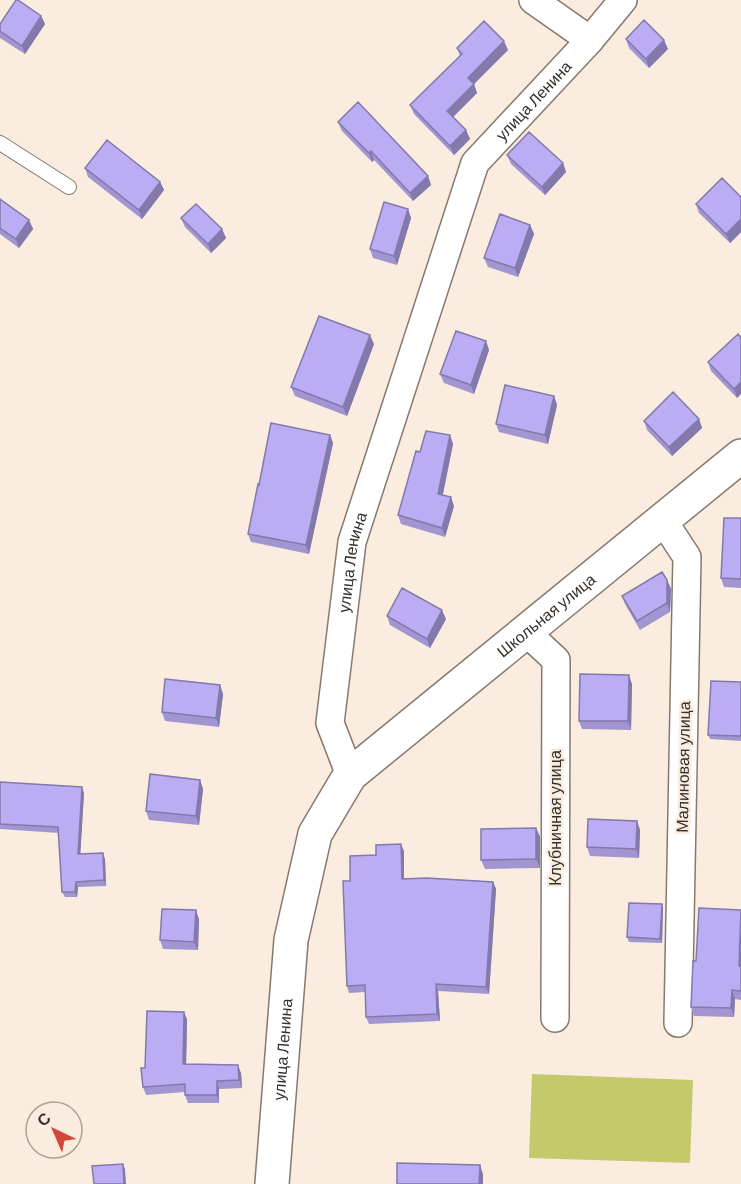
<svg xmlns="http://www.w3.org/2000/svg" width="741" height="1184" font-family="Barlow,sans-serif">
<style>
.garden{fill:#c4c96b}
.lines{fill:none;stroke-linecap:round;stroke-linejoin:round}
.lane-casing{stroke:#867a6f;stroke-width:16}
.street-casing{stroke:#867a6f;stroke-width:30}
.secondary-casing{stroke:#867a6f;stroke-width:36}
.lane{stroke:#fff;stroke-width:14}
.street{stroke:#fff;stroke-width:27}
.secondary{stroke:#fff;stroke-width:33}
.wall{fill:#a195d2}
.shaded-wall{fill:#8379ab}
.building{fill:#bbadf4;stroke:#8379ab;stroke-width:1.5}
.labels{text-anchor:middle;stroke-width:5;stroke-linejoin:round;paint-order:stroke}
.street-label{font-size:16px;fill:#35302b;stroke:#faecdf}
</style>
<rect width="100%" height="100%" fill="#faecdf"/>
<!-- garden -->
<path class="garden" d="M532,1074l161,6 -3,83 -161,-5z"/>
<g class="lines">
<!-- lane casing -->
<g class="lane-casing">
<path id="lane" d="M0,143l69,44"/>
</g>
<!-- street casing -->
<g class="street-casing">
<g id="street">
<path d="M533,0l57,40"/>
<path d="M662,519l25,38 -9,466"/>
<path d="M526,632l30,28 -1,358"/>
<path id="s1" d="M350,775l-20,-52 22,-181 123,-379 115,-123 33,-40"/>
</g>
</g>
<!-- secondary casing -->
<g class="secondary-casing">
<g id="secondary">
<path id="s2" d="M272,1184l19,-244 24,-106 35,-59 391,-319"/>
</g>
</g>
<!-- lane -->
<use href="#lane" class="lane"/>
<!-- street -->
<use href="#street" class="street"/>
<!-- secondary -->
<use href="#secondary" class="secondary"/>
</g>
<!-- wall -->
<path class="wall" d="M41,16l4,8 -20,30 -25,-16v-14z
M626,39l42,10 -19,19 -20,-20z
M457,48l51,2 -34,34 3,9 -24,24 13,13 4,9 -16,16 -40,-41 -4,-9 50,-49z
M338,122l90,54 3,9 -18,16 -39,-41 -2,2 -30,-31z
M507,155l56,8 3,9 -21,23 -34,-31z
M85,168l75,14 4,8 -22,29 -54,-42z
M741,197v35l-11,11 -31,-30 -3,-9z
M0,199l29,21 4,9 -14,19 -19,-14z
M408,209l3,9 -14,47 -24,-7 -3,-9z
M181,218l41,11 4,9 -15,15 -26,-26z
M530,225l4,9 -16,43 -30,-10 -4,-9z
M741,338l-4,60 -26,-27 -3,-9z
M486,341l3,9 -15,44 -30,-11 -4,-9z
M374,344l-27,72 -52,-20 -4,-9z
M554,396l3,9 -9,39 -49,-12 -3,-8z
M699,419l3,9 -30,28 -25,-26 -3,-9z
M330,435l3,8 -24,111 -58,-12 -3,-8z
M450,435l3,9 -10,51 11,11 -9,31 -44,-13 -3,-9 22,-63z
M741,518v70l-17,-1 -3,-9z
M667,580l4,9 -1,23 -30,18 -15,-26 -3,-8z
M387,616l59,3 -16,29 -40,-23z
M741,682v59l-31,-2 -2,-4z
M632,684l-1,46 -49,-1 -3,-8z
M220,685l3,9 -4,33 -54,-6 -3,-9z
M200,780l3,9 -4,36 -50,-5 -3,-9z
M0,782l84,11 -4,61 25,5 1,27 -28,1 -1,10h-12l-3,-5 -3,-59 -59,-4z
M637,821l3,9 -1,28 -49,-2 -3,-9z
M536,828l4,9v31l-55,1 -4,-9z
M404,851v27l89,4 3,7 -7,105 -51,-3 2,30 -71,3 -3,-7 -1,-25 -16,1 -2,-7 3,-105 26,-26z
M663,908l-1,35 -33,-1 -2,-5z
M741,910v90l-6,-1 -1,18 -40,-1 -3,-9 5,-46z
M199,919l-1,31 -35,-1 -3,-9z
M187,1019l-1,46 55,8 1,15 -23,1v14h-31l-3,-8v-3l-39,3 -3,-8 2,-19z"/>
<!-- shaded-wall -->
<path class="shaded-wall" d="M41,16l4,8 -20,30 -3,-8z
M664,40l4,9 -19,19 -3,-9z
M504,41l4,9 -34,34 3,9 -27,27 -3,-9 21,-33z
M466,130l4,9 -16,16 -4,-9z
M371,151l3,9 -2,2 -3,-9z
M563,163l3,9 -21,23 -3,-8z
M428,176l3,9 -18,16 -3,-8z
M160,182l4,8 -22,29 -3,-9z
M408,209l3,9 -14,47 -3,-9z
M741,219v13l-11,11 -4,-9z
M29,220l4,9 -14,19 -3,-9z
M530,225l4,9 -16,43 -3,-9z
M222,229l4,9 -15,15 -3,-9z
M370,335l4,9 -27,72 -4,-9z
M486,341l3,9 -15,44 -3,-9z
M741,382v12l-4,4 -3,-9z
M554,396l3,9 -9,39 -3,-9z
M699,419l3,9 -30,28 -3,-9z
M330,435l3,8 -24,111 -3,-9z
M450,435l3,9 -12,58 -3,-8z
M451,497l3,9 -9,31 -3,-9z
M667,580l4,9 -1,23 -3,-9z
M442,610l4,9 -16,29 -3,-9z
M629,675l3,9 -1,46 -3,-9z
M220,685l3,9 -4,33 -3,-9z
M200,780l3,9 -4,36 -3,-9z
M82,787l2,6 -4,67 -2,-6z
M637,821l3,9 -1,28 -3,-9z
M536,828l4,9v31l-4,-9z
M401,844l3,7v35l-2,-7z
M103,853l2,6 1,27 -2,-6z
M76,882l2,5 -1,10 -2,-5z
M493,882l3,7 -7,105 -3,-7z
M662,904l1,4 -1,35 -2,-4z
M196,910l3,9 -1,31 -4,-8z
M741,910v62l-2,-6z
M436,984l2,7 2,30 -3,-7z
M732,990l3,9 -1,18 -3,-9z
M184,1012l3,7 -1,53 -3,-8z
M238,1065l3,8 1,15 -3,-8z
M217,1081l2,8v14l-2,-8z
M123,1164l2,5 1,15h-2z
M480,1165l3,9v10h-4z"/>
<!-- building -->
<path class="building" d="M16,0h2l23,16 -19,30 -22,-15v-7z
M644,20l20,20 -18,19 -20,-20z
M484,21l20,20 -36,37 6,6 -27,27 19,19 -16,16 -40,-41 52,-51 -5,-6z
M358,102l70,74 -18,17 -39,-42 -2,2 -31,-31z
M529,132l34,31 -21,24 -35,-32z
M107,140l53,42 -21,28 -54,-42z
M722,178l19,19v22l-15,15 -30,-30z
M0,199l29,21 -13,19 -16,-11z
M384,202l24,7 -14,47 -24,-7z
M196,204l26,25 -14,15 -27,-26z
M500,214l30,11 -15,43 -31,-10z
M319,316l51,19 -27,72 -52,-20z
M456,331l30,10 -15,44 -31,-11z
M738,334l3,4v44l-7,7 -26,-27z
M505,385l49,11 -9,39 -49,-11z
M673,392l26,27 -30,28 -25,-26z
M271,423l59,12 -24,110 -58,-11 10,-50 1,1z
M426,431l24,4 -12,59 13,3 -9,31 -44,-13 18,-64 4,1z
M724,518h17v61l-20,-1z
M662,572l5,8v23l-30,18 -15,-25z
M402,588l40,22 -15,29 -40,-23z
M580,674l49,1 -1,46h-49z
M165,679l55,6 -4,33 -54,-6z
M711,681l30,1v54l-33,-1z
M150,774l50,6 -4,36 -50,-5z
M0,782l82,5 -4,67 25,-1 1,27 -28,2 -1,10h-13l-4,-65 -58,-3z
M588,819l49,2 -1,28 -49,-2z
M536,828v31l-55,1v-31z
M401,844l1,35 25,-1 66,4 -7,105 -50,-3 1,30 -71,3 -1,-32 -18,1 -4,-105h7v-25l26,-1v-10z
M629,903l33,1 -2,35 -33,-2z
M699,908l42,2 -2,56h2v25l-9,-1 -1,18 -40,-1 2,-46h3z
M162,909l34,1 -2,32 -34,-2z
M147,1011l37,1 -1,52 55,1 1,15 -22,1v14h-32v-11l-42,3 -2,-19h4z
M397,1163l83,2 -1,19h-82z
M123,1164l1,20h-30l-2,-18z"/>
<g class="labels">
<!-- street labels -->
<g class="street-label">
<text dy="6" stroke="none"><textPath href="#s1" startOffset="722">улица Ленина</textPath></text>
<text dy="6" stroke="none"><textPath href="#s1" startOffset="218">улица Ленина</textPath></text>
<text dy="6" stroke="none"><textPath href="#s2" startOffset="675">Школьная улица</textPath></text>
<text transform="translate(683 767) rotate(-89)" y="6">Малиновая улица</text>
<text transform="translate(555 818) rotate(-90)" y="6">Клубничная улица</text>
<text dy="6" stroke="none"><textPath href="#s2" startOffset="135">улица Ленина</textPath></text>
</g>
</g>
<!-- north arrow -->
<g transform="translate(54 1130) rotate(316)"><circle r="28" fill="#faecdf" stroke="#aba197" stroke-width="1.5"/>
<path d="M0-4.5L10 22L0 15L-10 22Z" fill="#d44739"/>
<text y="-9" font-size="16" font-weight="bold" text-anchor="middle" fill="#35302b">С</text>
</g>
</svg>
